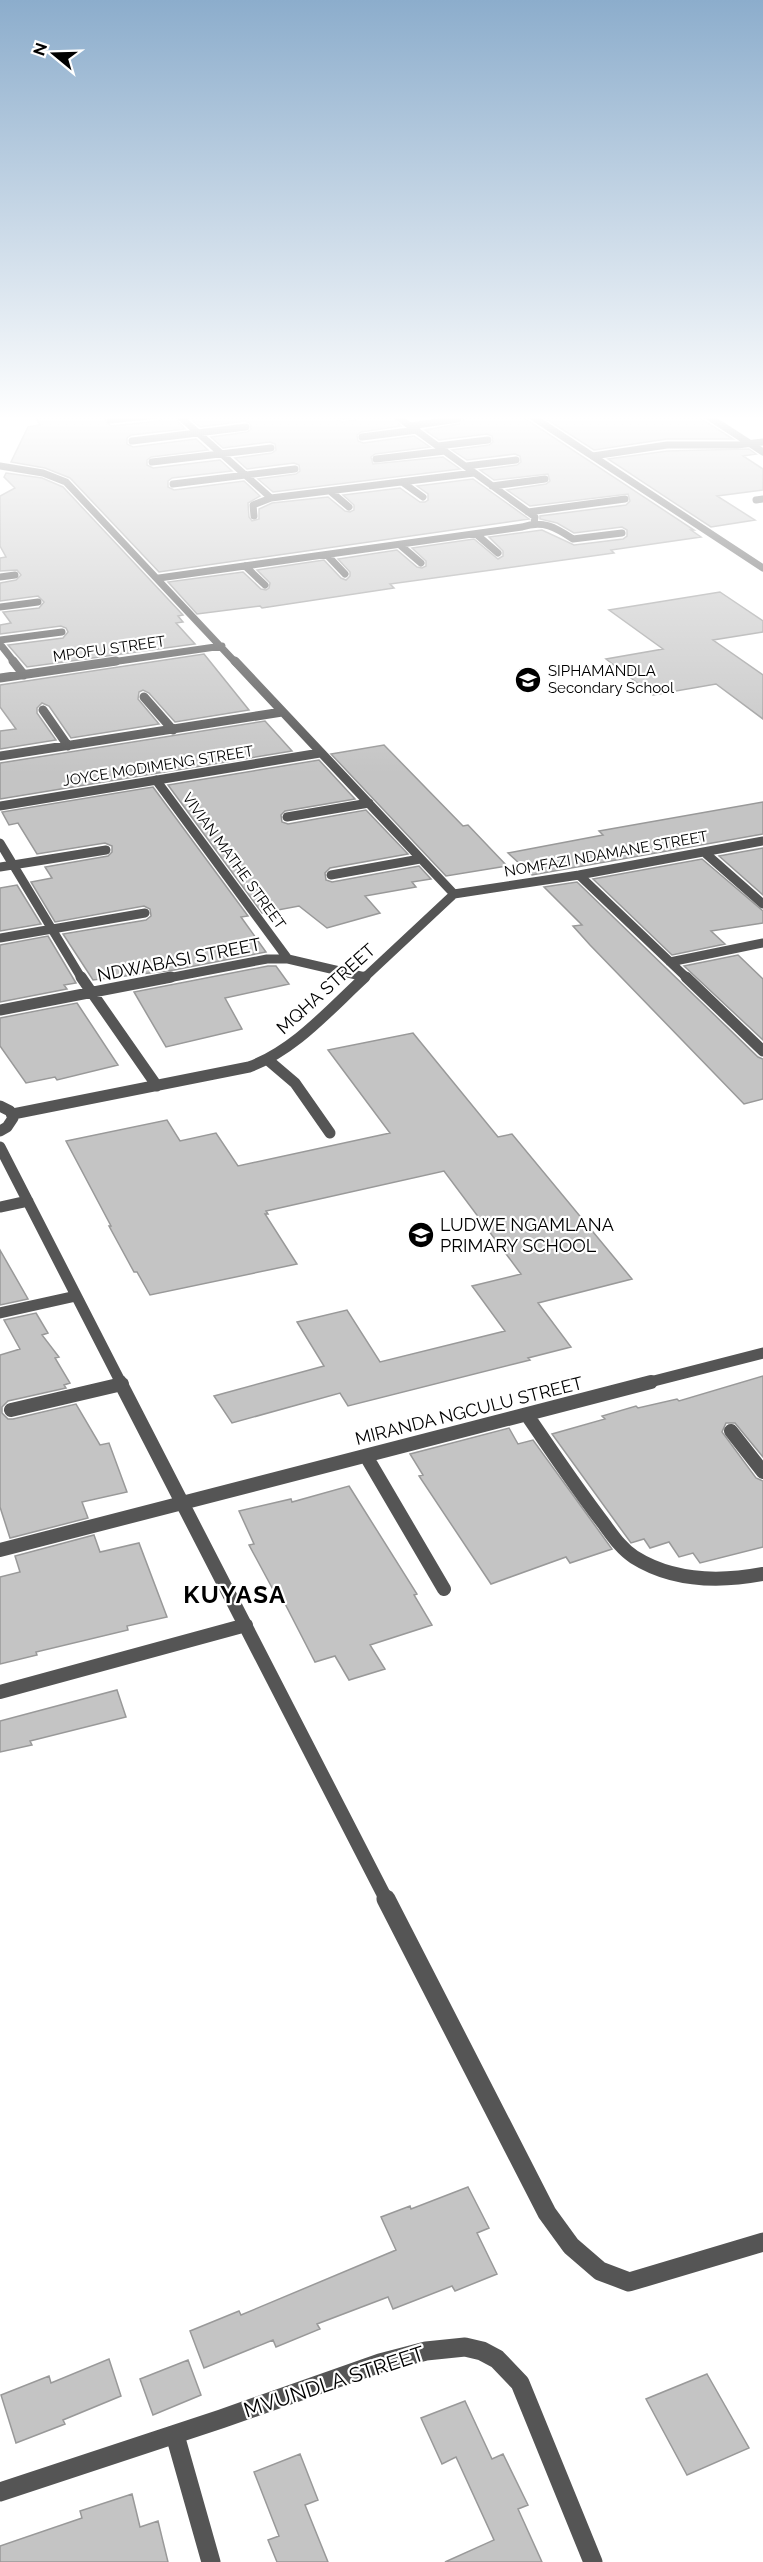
<svg xmlns="http://www.w3.org/2000/svg" width="763" height="2562" font-family="Raleway,sans-serif">
<style>
.building{fill:#c4c4c4;stroke:#999;stroke-width:1.5}
.lines{fill:none;stroke-linecap:round;stroke-linejoin:round}
.service{stroke:#555;stroke-width:11}
.minor-far4{stroke:#555;stroke-width:7}
.minor-far3{stroke:#555;stroke-width:9}
.minor-far2{stroke:#555;stroke-width:11}
.minor-far1{stroke:#555;stroke-width:14}
.minor{stroke:#555;stroke-width:19}
.tertiary{stroke:#555;stroke-width:7}
.labels{text-anchor:middle;stroke-width:4.5;stroke-linejoin:round;paint-order:stroke}
.far-street-label{font-size:15px;fill:#000;stroke:#fff}
.far-poi-label{font-size:15px;fill:#000;stroke:#fff;text-anchor:start}
.street-label{font-size:18px;fill:#000;stroke:#fff}
.poi-label{font-size:18px;fill:#000;stroke:#fff;text-anchor:start}
.near-street-label{font-size:21px;fill:#000;stroke:#fff}
.district-label{font-size:24px;font-weight:bold;letter-spacing:1.5px;fill:#000;stroke:#fff}
</style>
<rect width="100%" height="100%" fill="#fff"/>
<!-- building -->
<path class="building" d="M33,415h75l-3,6 6,5 48,-5 5,-6h8l13,14 -54,6 -4,3v6l6,3 63,-8 12,11 -57,7 -4,3v5l6,3 67,-8 12,11 -60,7 -4,3v6l6,3 70,-9 16,15 -12,7 1,14 3,4 7,-2v-10l13,-6 56,-6 17,14 5,1 4,-2v-5l-11,-10 57,-7 20,14h5l3,-2v-6l-11,-8 56,-7 56,40 -370,53 -89,-94 -25,-10 -34,-6 17,-35 12,-2z
M186,415h151l1,5 5,2 13,-2 3,-5h30l12,11 -40,6 -4,3 1,6 5,2 51,-7 16,11 -55,7 -4,3 2,7 70,-7 17,12 -187,23 -15,-13 38,-5 4,-3 -1,-6 -5,-2 -47,6 -12,-11 37,-5 4,-3 -1,-6 -5,-2 -47,6 -12,-11 36,-5 4,-3 -1,-6 -5,-2 -45,6z
M462,415h62l3,5 167,110h-3l10,7 -90,13 3,3 -224,31 4,4 -132,20 -2,-2 -63,8 -29,-32 75,-10 18,17 5,1 3,-2 1,-5 -13,-13 67,-10 17,18 5,2 4,-4v-4l-12,-13 59,-9 20,17 5,1 4,-2v-5l-14,-13 62,-9 24,20 5,-3v-5l-14,-14 53,-7 32,15 49,-6 4,-3v-6l-5,-3 -48,6 -17,-10 -17,-4v-3l86,-11 4,-4 -2,-7 -98,12 -23,-16 39,-6 4,-3 -2,-7 -54,6 -14,-10 37,-5 4,-3 -1,-6 -5,-2 -48,6 -15,-10 37,-5 4,-3 -1,-6 -5,-2 -48,6 -14,-10 34,-6 4,-3z
M540,415h160l3,5 30,19h-66l-73,11z
M749,449l7,5 -13,2 20,13v21l-46,6 38,24 -44,7 -103,-68 59,-8z
M6,473l36,5 21,9 120,128 -5,1 5,6 -7,1 19,21 -168,23 -19,-22 55,-7 5,-6 -2,-4 -5,-2 -61,8v-9l11,-2 -8,-11 36,-4 5,-6 -6,-6 -38,5v-18l16,-3 5,-5 -4,-5 -17,1v-13l6,-1 -6,-11v-50l15,-8 -11,-11z
M720,592l43,29v11l-50,8 50,35v44l-47,-35 -63,11 -47,-36 57,-10 -54,-39z
M204,654l45,56 -74,12 -26,-29 -6,-3 -4,2 -1,7 21,25 -88,14 -22,-32 -7,-3 -5,5v5l19,27 -56,9v-18l16,-2 -16,-22v-22z
M265,721l27,30 -292,48v-36z
M384,745l79,81 5,-1 39,41 -61,10 -115,-122z
M319,760l36,39 -70,12 -4,4 1,7 6,2 78,-14 42,44 -78,14 -5,5 1,7 6,2 87,-16 12,13 -19,3 4,5 -51,9 15,17 -53,15 -28,-22 -37,7 -94,-128z
M153,787l95,129 -7,1 25,35 -92,18 -81,10 -30,-46 83,-14 5,-4 -1,-7 -6,-3 -89,16 -24,-40 21,-4 -7,-11 63,-11 4,-4v-6l-7,-3 -68,11 -19,-31 -9,2 -7,-13z
M763,802v32l-231,41 -24,-22 95,-18 -4,-4z
M763,848v47l-44,-39z
M702,859l61,52v12l-52,8 14,13 -53,11 -79,-76z
M577,882l181,175 5,2v40l-19,5 -154,-159 -17,-19 9,-1 -38,-38z
M17,885l24,39 -41,7v-43z
M48,936l28,47 -12,2 3,4 -67,13v-57z
M738,955l25,24v61l-79,-74z
M268,966h8l13,18 -64,14 17,31 -76,18 -32,-55z
M77,1003l41,62 -61,15 -2,-3 -29,6 -26,-37v-28z
M413,1033l85,104 14,-3 120,145 -94,24 33,44 -43,11 2,2 -182,46 -8,-13 -108,30 -18,-27 110,-30 -27,-44 50,-12 33,52 125,-31 -33,-45 49,-12 -77,-103 -178,40 2,3h-3l32,50 -147,31 -13,-23h-3l-25,-46h2l-45,-85 101,-21 13,21 36,-8 22,33 152,-33 -62,-83z
M0,1250l28,49 -28,6z
M36,1313l12,20 -6,2 17,22 -4,1 15,25 -6,2 2,3 -58,13 -6,6v6l6,6h5l63,-15 24,41 9,-2 18,49 -45,10 6,16 -78,20 -10,-31v-152l20,-6 -16,-29z
M763,1376v81l-28,-34h-9l-4,9 34,46 7,3v66l-63,16 -7,-10 -14,4 -10,-15 -19,6 -6,-9 -13,4 -79,-109 53,-15 -3,-3 34,-10 2,2 39,-9 2,2z
M509,1428l9,16 15,-4 79,109 -42,14 -4,-6 -75,27 -72,-108 4,-1 -13,-21z
M349,1486l68,108 -3,1 18,30 -62,20 15,24 -36,11 -14,-24 -20,6 -34,-66 -4,1 -28,-52 5,-1 -15,-33 52,-12 1,3z
M94,1535l6,17 39,-9 28,74 -40,9 1,4 -92,22 1,3 -37,9v-87l20,-5 -5,-16z
M117,1690l9,27 -96,24 2,4 -32,7v-31z
M468,2187l21,41 -12,5 20,41 -42,17 -3,-5 -59,23 -5,-12 -71,27 3,5 -44,18 -3,-7 -69,28 -14,-37 49,-20 2,4 155,-65 -15,-33 29,-11 1,3z
M109,2359l12,37 -58,24 2,4 -49,19 -15,-48 48,-19 2,7z
M188,2360l13,35 -48,20 -13,-36z
M707,2374l42,74 -62,27 -41,-76z
M465,2401l27,58 11,-5 25,51 -10,4 24,53h-97l49,-22 -38,-83 -14,7 -21,-46z
M300,2454l18,46 -13,5 23,57h-51l-9,-22 11,-4 -25,-64z
M132,2494l8,33 18,-6 10,41h-168v-16l82,-28 -2,-7z"/>
<g class="lines">
<!-- service -->
<path class="service" d="M268,1060l27,23 35,50"/>
<!-- minor-far4 -->
<path class="minor-far4" d="M178,415l93,83
M395,415l140,102 -1,6
M706,415l57,37
M342,416l11,-1
M110,420l48,-5
M410,426l48,-7
M362,437l55,-7
M132,441l114,-14
M438,446l50,-6
M593,456l74,-11h70l26,-3
M376,459l69,-8
M152,462l119,-14
M0,466l43,7 23,9 170,181
M466,466l50,-6
M402,482l21,15
M173,484l122,-15
M492,486l53,-7
M330,491l19,16
M756,500l7,-1
M528,512l97,-13
M254,516l-1,-11 18,-7 203,-25
M476,534l22,19
M400,545l21,18
M327,555l18,19
M245,566l20,19
M0,577l15,-2
M159,578l363,-51c21,-7 33,0 51,12l49,-6
M0,607l38,-5
M0,640l62,-8
M0,644l15,19
M105,663l117,-17"/>
<!-- minor-far3 -->
<path class="minor-far3" d="M13,661l11,14
M235,661l219,233
M0,678l116,-17
M144,697l29,33
M43,710l25,36
M0,756l282,-44
M156,780l132,179
M0,806l320,-53
M287,817l82,-14
M0,843l82,136
M704,852l59,52
M0,867l106,-17
M331,875l89,-16
M579,875l109,104
M454,894l125,-19 184,-34
M0,938l145,-25
M670,962l93,-19
M163,979l104,-20h21l77,18
M363,979l91,-85"/>
<!-- minor-far2 -->
<path class="minor-far2" d="M81,977l76,109
M686,977l77,74
M0,1010l171,-33
M0,1106l10,5 3,7 -6,9 -7,4
M13,1114l236,-47c46,-17 80,-57 116,-90
M0,1147l121,236
M0,1207l28,-6
M0,1313l76,-17
M646,1383l117,-30"/>
<!-- minor-far1 -->
<path class="minor-far1" d="M120,1382l267,519
M11,1410l111,-26
M527,1415c24,35 48,71 74,105 10,13 19,28 33,37 38,24 86,25 129,17
M731,1431l32,41
M366,1456l78,133
M0,1550l651,-168
M0,1692l246,-67"/>
<!-- minor -->
<path class="minor" d="M386,1899l161,314 24,33 29,25 29,11 134,-40
M175,2435l36,127
M0,2492l221,-73 159,-56 46,-12 39,-4 17,4 15,8 23,24 73,179"/>
<!-- tertiary -->
<path class="tertiary" d="M530,415l233,153"/>
</g>
<!-- sky -->
<linearGradient id="sky" x2="0" y2="1"><stop stop-color="#8cadcc"/><stop offset="0.54" stop-color="#fff"/><stop offset="1" stop-color="#fff" stop-opacity="0"/></linearGradient>
<rect width="763" height="774" fill="url(#sky)"/>
<!-- icons -->
<defs>
<g id="school-disc" transform="scale(1.35)"><circle r="9.5" fill="#000" stroke="#fff"/><path d="M0-5L7-2L0 1L-7-2ZM-4 1L0 2.5L4 1V4Q0 6-4 4Z" fill="#fff"/></g>
</defs>
<g fill-rule="evenodd">
<use href="#school-disc" x="528" y="680"/>
<use href="#school-disc" x="421" y="1235"/>
</g>
<g class="labels">
<!-- far-street labels -->
<g class="far-street-label">
<text transform="translate(109 649) rotate(-8)" y="5">MPOFU STREET</text>
<text transform="translate(158 766) rotate(-9)" y="5">JOYCE MODIMENG STREET</text>
<text transform="translate(606 854) rotate(-10)" y="5">NOMFAZI NDAMANE STREET</text>
<text transform="translate(234 861) rotate(54)" y="5">VIVIAN MATHE STREET</text>
</g>
<!-- far-poi labels -->
<g class="far-poi-label">
<text x="548" y="676">SIPHAMANDLA<tspan x="548" dy="17">Secondary School</tspan></text>
</g>
<!-- street labels -->
<g class="street-label">
<text transform="translate(179 960) rotate(-11)" y="6">NDWABASI STREET</text>
<text transform="translate(326 989) rotate(-42)" y="6">MQHA STREET</text>
<text transform="translate(469 1411) rotate(-14)" y="6">MIRANDA NGCULU STREET</text>
</g>
<!-- poi labels -->
<g class="poi-label">
<text x="440" y="1231">LUDWE NGAMLANA<tspan x="440" dy="21">PRIMARY SCHOOL</tspan></text>
</g>
<!-- near-street labels -->
<g class="near-street-label">
<text transform="translate(334 2382) rotate(-18)" y="7">MVUNDLA STREET</text>
</g>
<!-- district labels -->
<g class="district-label">
<text x="235" y="1603">KUYASA</text>
</g>
</g>
<!-- north arrow -->
<g transform="translate(54 54) rotate(289)" stroke="#ffffff" stroke-width="4.5" paint-order="stroke">
<path d="M0-4.5L10 22L0 15L-10 22Z" fill="#000000"/>
<text y="-9" font-size="16" font-weight="bold" text-anchor="middle" fill="#000000">N</text>
</g>
</svg>
